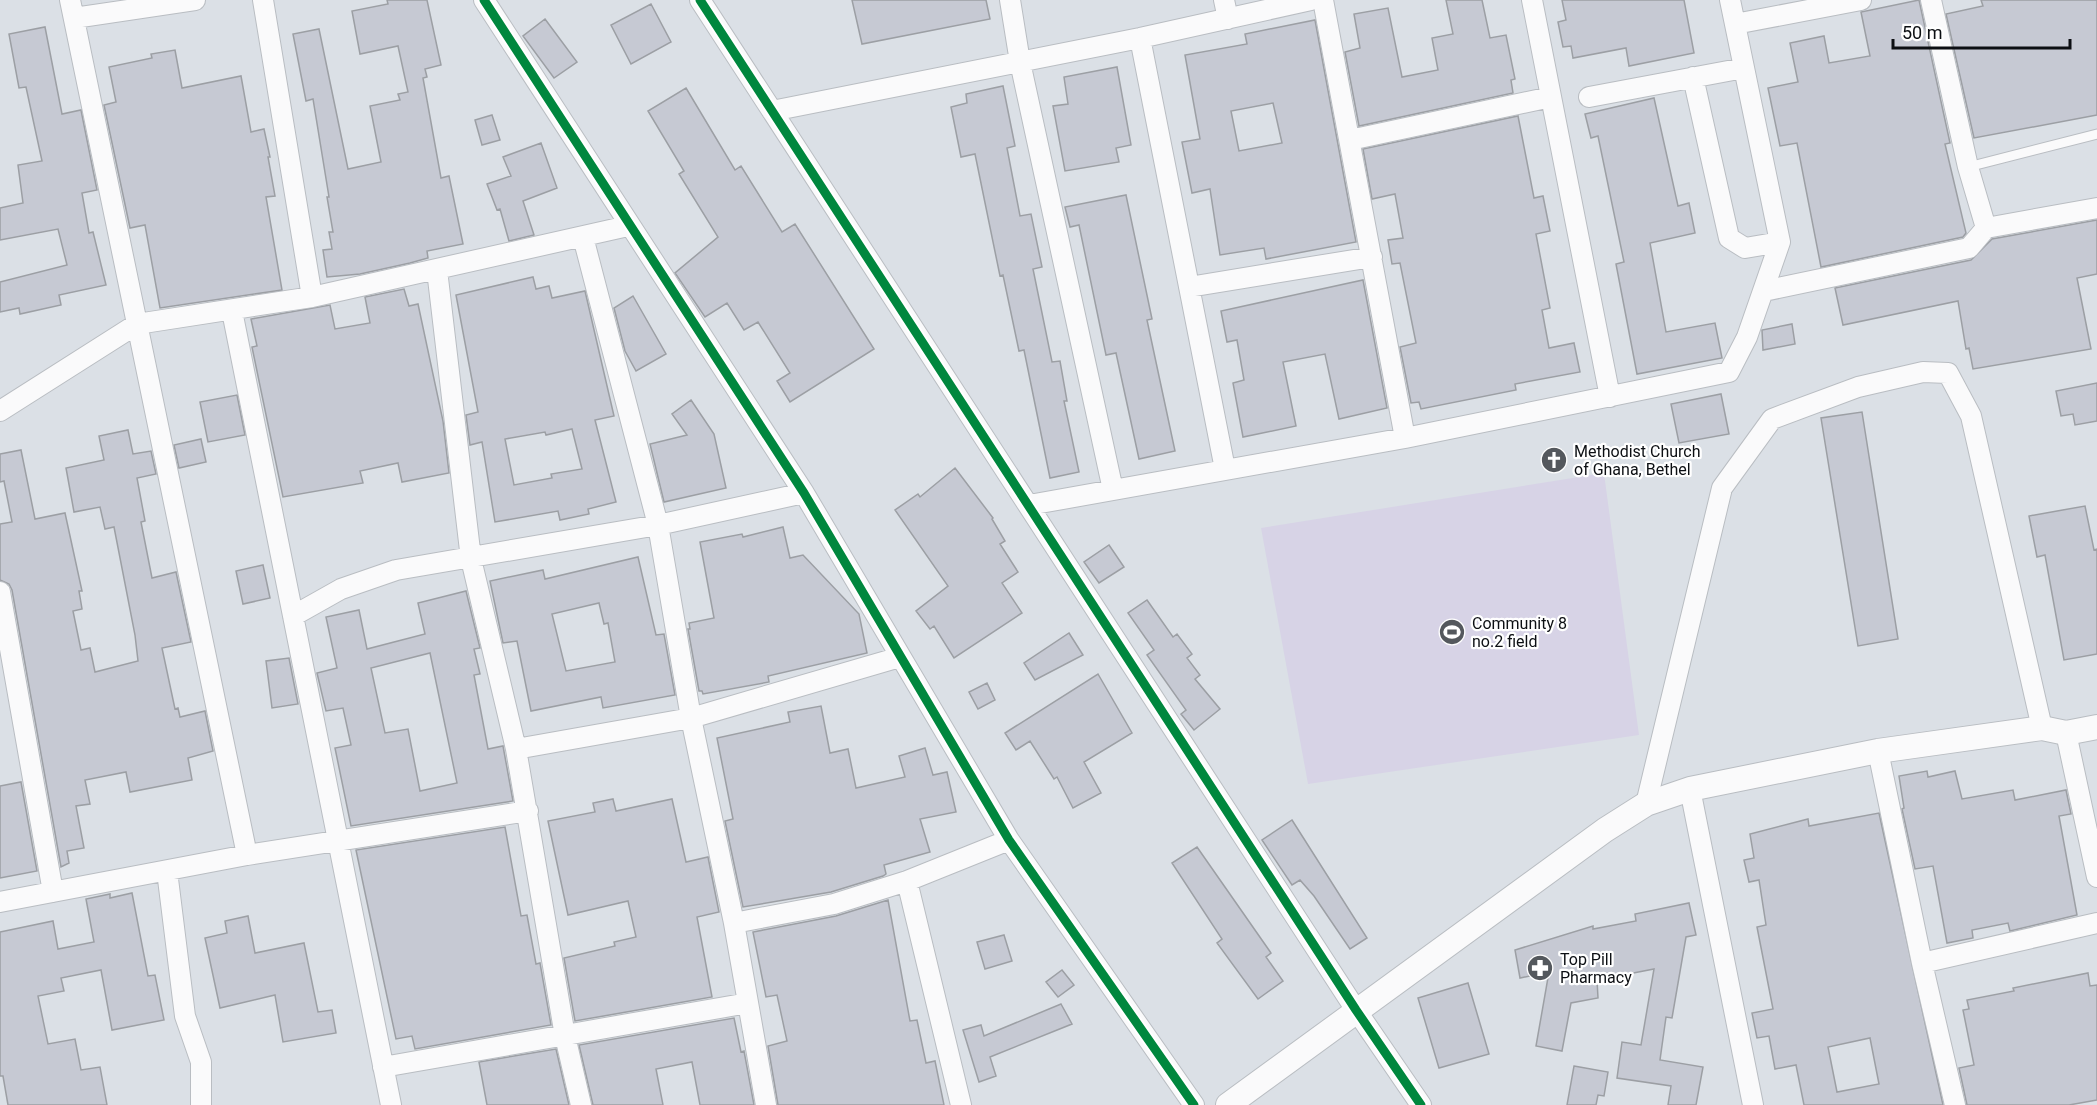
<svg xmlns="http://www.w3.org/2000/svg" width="2097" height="1105" font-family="Roboto,sans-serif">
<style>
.green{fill:#d7d3e6}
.building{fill:#c6c9d3;stroke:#9c9fa4;stroke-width:1.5;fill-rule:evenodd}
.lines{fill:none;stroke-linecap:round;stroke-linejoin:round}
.service-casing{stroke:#b9bdc2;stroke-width:11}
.minor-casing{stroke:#b9bdc2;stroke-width:22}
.tertiary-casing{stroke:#b9bdc2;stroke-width:26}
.service{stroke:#fafafb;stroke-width:9}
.minor{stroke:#fafafb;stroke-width:20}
.tertiary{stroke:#fafafb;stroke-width:24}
.cycleway-casing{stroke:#fff;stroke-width:13}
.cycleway{stroke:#00873e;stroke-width:9}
.labels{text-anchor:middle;stroke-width:4.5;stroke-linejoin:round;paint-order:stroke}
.poi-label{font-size:16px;fill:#0c0f13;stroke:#fff;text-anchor:start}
</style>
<rect width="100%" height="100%" fill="#dbe0e6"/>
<!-- green -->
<path class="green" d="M1604,473l35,262 -331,49 -47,-256z"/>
<!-- building -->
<path class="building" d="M387,0h40l14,65 -16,4 2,8 -4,1 18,100 8,-2 14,68 -36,7 1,7 -18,5 -50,11 -33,3 -4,-27 9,-1 -3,-17h4l-6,-35h2l-16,-98 -7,2 -13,-67 26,-5 29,140 33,-7 -11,-56 30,-6 -2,-6 10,-2 -10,-46 -38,8 -8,-43 36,-7z
M852,0h134l4,19 -128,25z
M1446,0h36l8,38 16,-3 9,44 -4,1 2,13 -154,33 -14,-74 15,-4 -6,-34 34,-6 14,69 36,-7 -6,-32 21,-4z
M1562,0h122l10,53 -65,13 -3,-18 -53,10 -2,-12 -8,1 -5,-25 8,-2z
M1919,0l31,143 -5,1 21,89 -3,4 -142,30 -24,-124 -17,3 -12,-58 30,-6 -8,-39 34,-7 5,27 41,-7 -9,-44z
M1981,0h116v115l-123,23 -28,-124 37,-8z
M651,4l20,38 -40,22 -20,-39z
M545,19l32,43 -23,16 -31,-42z
M1315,20l41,222 -90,17 -2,-11 -44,7 -10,-66 -18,4 -10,-51 18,-3 -15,-84 62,-11 -2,-10zM1273,103l9,40 -43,8 -8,-40z
M45,27l17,87 19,-4 16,80 -15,3 7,40 4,-1 13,53 -47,10 2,10 -41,9 -1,-6 -19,4v-30l67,-17 -9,-36 -58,11v-32l23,-5 -5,-38 24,-4 -16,-74 -7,1 -10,-54z
M175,50l7,38 59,-12 10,56 13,-3 6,28h-2l7,39 -9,1 16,93 -122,18 -15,-83 -15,3 -26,-123 12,-3 -7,-35 43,-9 -1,-4z
M1117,67l14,78 -15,3 3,14 -54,9 -12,-65 15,-2 -4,-27z
M1003,86l12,60 -8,2 13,68 11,-2 11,53 -9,2 19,93 8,-1 7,40h-3l15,71 -29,6 -26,-128 -5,1 -16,-76 -3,1 -25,-122 -14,3 -10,-50 16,-4 -1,-9z
M686,88l49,82 6,-4 41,66 13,-8 79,125 -84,53 -13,-21 13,-8 -32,-51 -14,8 -17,-27 -22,14 -30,-44 43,-36 -39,-63 5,-3 -36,-60z
M1654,98l24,108 11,-3 6,30 -45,10 16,89 49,-9 7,35 -85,16 -21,-110 8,-2 -26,-126 -7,2 -6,-24z
M492,115l8,25 -18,5 -7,-25z
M1518,116l16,82 9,-2 7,35 -14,3 14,74 -8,2 7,38 25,-5 6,29 -65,12 1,6 -95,19 -2,-7 -8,1 -11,-56 16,-4 -16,-80 -8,1 -4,-24 15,-2 -8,-44 -23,5 -9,-50z
M541,143l16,45 -34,13 11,34 -25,6 -9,-32 -3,1 -10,-26 24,-8 -8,-19z
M1126,195l26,124 -5,1 28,131 -36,8 -23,-106 -10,2 -27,-130 -9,2 -5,-20z
M2097,220v54l-20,4 14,71 -118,20 -4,-21 -3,1 -8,-48 -115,24 -8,-37 136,-28 21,-21z
M533,277l3,12 13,-3 3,12 33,-7 29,125 -19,4 21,82 -28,7 1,5 -29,6 -2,-9 -63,11 -13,-80 -12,3 -4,-30 12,-3 -22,-117zM572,429l10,40 -31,5 1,4 -38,7 -9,-46 40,-7 1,3z
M1363,280l24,128 -48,11 -14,-65 -42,8 13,64 -53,11 -10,-54 11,-3 -7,-40 -10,2 -6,-31z
M404,289l5,17 9,-2 25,117 6,52 -47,9 -4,-19 -38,8 3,12 -80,14 -31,-150 5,-1 -6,-27 79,-14 5,24 35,-6 -5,-26z
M633,296l33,58 -30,17 -11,-20 -11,-43z
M1792,324l3,20 -32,6 -1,-20z
M2097,383v38l-22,4 -2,-11 -12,2 -5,-25z
M1721,394l8,40 -50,9 -8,-39z
M237,395l8,40 -37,7 -8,-40z
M691,400l23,34 12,54 -62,14 -14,-58 37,-9 -15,-21z
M1862,412l36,227 -40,7 -37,-228z
M128,430l5,24 18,-3 5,23 -19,4 8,43 -4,1 11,56 24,-6 15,70 -29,6 13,61 3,-1 2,9 25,-6 8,40 -25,7 4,22 -62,12 -4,-20 -41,8 5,24 -14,2 8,42 -17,3 2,12 -8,4 -49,-277 -3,-6 -9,-4v-56l12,-2 -8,-41 -4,1v-28l21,-4 14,69 30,-6 17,78h-3l3,18 -9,2 8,39 9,-2 5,24 43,-11 -3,-26 -21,-108 -9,2 -5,-22 -26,5 -8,-44 38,-8 -5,-24z
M201,439l5,23 -27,6 -5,-23z
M955,468l38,50 -1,1 13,22 -5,3 18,28 -16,11 20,30 -68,45 -20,-32 -4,3 -14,-18 32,-25 -53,-76 23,-16 2,3z
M2085,506l9,44 3,-1v105l-33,6 -19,-105 -8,2 -8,-41z
M783,527l7,31 13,-3 56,59 8,39 -99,23 1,6 -66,12 -1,-3h-3l-11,-62h2l-1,-6 25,-5 -14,-76 42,-8 1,3z
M1109,545l15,22 -25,16 -15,-21z
M638,557l18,78 8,-1 11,61 -72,13 -2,-11 -70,14 -14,-70 -14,2 -13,-62 53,-11 2,9zM599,603l5,21 4,-1 7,39 -49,9 -14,-57z
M263,565l7,33 -27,6 -7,-33z
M466,591l14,57 -6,1 6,25 -6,1 14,74 15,-3 10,55 -162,25 -16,-78 16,-3 -8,-37 -17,3 -9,-38 20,-5 -11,-51 33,-7 8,39 58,-15 -7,-31zM430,653l27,130 -37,8 -12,-62 -23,4 -14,-65z
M1147,600l26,37 4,-3 15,20 -5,4 13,17 -5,4 25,30 -26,21 -13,-16 5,-4 -39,-55 7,-5 -26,-37z
M1069,633l14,22 -48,25 -11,-17z
M289,658l9,46 -26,4 -6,-47z
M1098,674l34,59 -48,29 17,31 -28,15 -16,-31 -3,2 -24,-38 -14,9 -11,-17z
M987,683l8,17 -17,9 -9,-17z
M821,706l9,47 18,-4 8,39 49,-11 -6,-21 26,-8 8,27 14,-3 9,40 -36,7 10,33 -46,13 2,9 -3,2 -52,16 -88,15 -18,-86 8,-2 -16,-81 73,-16 -2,-10z
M1927,771l1,6 27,-6 7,28 51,-9 2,10 51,-10 5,24 -12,2 18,99 -67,16 -2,-8 -36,7 1,8 -26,5 -14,-77 -18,3 -13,-60 2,-1 -5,-32z
M21,782l16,89 -37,7v-92z
M613,799l3,12 56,-12 14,63 22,-5 11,55 -22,5 15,80 -137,24 -11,-63 51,-12 -1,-4 22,-5 -8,-36 -60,14 -20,-94 47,-9 -2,-9z
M1879,813l64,292h-139l-8,-40 -21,4 -6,-33 -12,2 -5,-25 21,-4 -16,-82 9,-2 -7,-45 -10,2 -5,-22 10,-2 -4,-24 58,-15 1,7zM1870,1038l9,46 -42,8 -9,-45z
M1292,820l75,118 -17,11 -36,-53 -14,-16 -8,5 -30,-45z
M505,827l16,89 6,-1 9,49 4,-1 11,62 -136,24 -3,-13 -16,3 -40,-189z
M1197,847l74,106 -5,4 17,24 -25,18 -41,-56 5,-4 -50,-76z
M132,893l16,83 7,-1 9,45 -52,10 -11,-60 -40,8 3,13 -26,5 10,48 27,-5 6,31 19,-3 7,38h-99l-5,-29h-3v-144l53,-11 5,28 36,-7 -8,-43 24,-5v4z
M888,900l22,121 7,-1 9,43 9,-2 9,44h-166l-10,-59 19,-5 -10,-46 -11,2 -13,-65 83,-16z
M1689,903l7,32 -10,2 -14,81 -6,-1 -6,43 43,7 -7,38h-28l3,-19 -54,-8 5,-36 19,3 13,-76 -57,11 1,18 -27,5 -9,48 -26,-5 13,-74 -29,6 -5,-28 78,-24v3l43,-8 -1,-7z
M248,916l7,37 49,-10 14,69 14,-2 4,23 -53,9 -8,-47 -55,13 -15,-70 22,-5 -2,-12z
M1004,935l8,26 -27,8 -8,-27z
M1062,970l12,15 -16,12 -12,-15z
M2088,973l2,13 7,-1v115l-28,5h-102l-8,-37 15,-3 -11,-55 6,-1 -2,-9 47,-9 -1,-3z
M1468,983l21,71 -50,14 -21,-70z
M1061,1004l11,20 -82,33 6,19 -17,6 -16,-52 18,-5 3,11z
M734,1018l7,34 3,-1 10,54h-54l-8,-43 -36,7 7,36h-70l-14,-60z
M556,1049l13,56h-82l-8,-43z
M1574,1066l34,6 -4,24 -6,-1 -2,10h-29z"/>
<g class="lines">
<!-- service casing -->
<g class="service-casing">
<path id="service" d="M1968,167l129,-33"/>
</g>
<!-- minor casing -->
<g class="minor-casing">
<path id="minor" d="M70,0l177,855
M263,0l49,297
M484,0l320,493 205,347 185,265
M700,0l656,1010 65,95
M1010,0l10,62 93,428
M1224,0l4,19
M1323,0l82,438
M1532,0l78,397
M1931,0l37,167 18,61
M74,18l121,-18
M1735,24l126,-24
M1140,38l85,431
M1693,77l36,161 16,10 35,-6
M1589,97l155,-29
M772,111l368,-73 171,-38
M1350,140l201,-43
M583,237l75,288 33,193 43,205
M437,270l34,289 45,190 49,287 16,69
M1189,287l183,-30
M1764,291l205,-43 17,-20 111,-20
M232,311l159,794
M0,411l137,-87 175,-27 316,-71
M1029,505l376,-67 324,-66 18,-35 33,-95 -50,-242
M0,592l53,300
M293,616l48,-27 55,-19 262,-45 146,-32
M2066,733l31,144
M516,749l175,-31 209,-61
M1878,751l44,212 33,142
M1690,789l63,316
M1646,804l76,-316 50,-69 86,-32 65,-15 25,1 23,43 71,312
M167,871l18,145 16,46v43
M907,881l54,224
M0,902l247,-47 281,-44
M1922,963l175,-40
M383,1067l365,-64
M766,1105l-32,-182 100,-19 73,-23 102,-41"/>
</g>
<!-- tertiary casing -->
<g class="tertiary-casing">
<path id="tertiary" d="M1228,1105l377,-275 41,-26 44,-15 188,-38 164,-23 24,5 31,-6"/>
</g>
<!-- service -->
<use href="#service" class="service"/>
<!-- minor -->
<use href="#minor" class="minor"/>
<!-- tertiary -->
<use href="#tertiary" class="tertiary"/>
<!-- cycleway casing -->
<g class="cycleway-casing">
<path id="cycleway" d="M484,0l320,493 205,347 185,265
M700,0l656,1010 65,95"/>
</g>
<!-- cycleway -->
<use href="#cycleway" class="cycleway"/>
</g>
<!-- icons -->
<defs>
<g id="church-disc" transform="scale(1.35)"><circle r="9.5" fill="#54585d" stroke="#fff"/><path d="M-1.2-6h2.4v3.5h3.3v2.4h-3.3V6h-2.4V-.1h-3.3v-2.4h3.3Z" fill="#fff"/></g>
<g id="stadium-disc" transform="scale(1.35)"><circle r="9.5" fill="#54585d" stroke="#fff"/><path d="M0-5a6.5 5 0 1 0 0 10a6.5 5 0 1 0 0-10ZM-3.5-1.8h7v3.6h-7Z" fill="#fff"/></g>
<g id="pharmacy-disc" transform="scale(1.35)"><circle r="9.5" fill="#54585d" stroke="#fff"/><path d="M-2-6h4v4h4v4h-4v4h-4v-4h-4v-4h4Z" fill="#fff"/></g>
</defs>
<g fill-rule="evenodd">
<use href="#church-disc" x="1554" y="460"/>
<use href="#stadium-disc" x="1452" y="632"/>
<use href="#pharmacy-disc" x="1540" y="968"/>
</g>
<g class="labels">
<!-- poi labels -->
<g class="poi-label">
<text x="1574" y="457">Methodist Church<tspan x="1574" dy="18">of Ghana, Bethel</tspan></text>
<text x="1472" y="629">Community 8<tspan x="1472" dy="18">no.2 field</tspan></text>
<text x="1560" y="965">Top Pill<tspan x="1560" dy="18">Pharmacy</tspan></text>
</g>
</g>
<!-- scale -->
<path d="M1893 39v9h177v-9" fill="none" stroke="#0c0f13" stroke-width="3"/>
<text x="1902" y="39" font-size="18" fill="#0c0f13" stroke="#ffffff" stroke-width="4.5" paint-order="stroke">50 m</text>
</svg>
